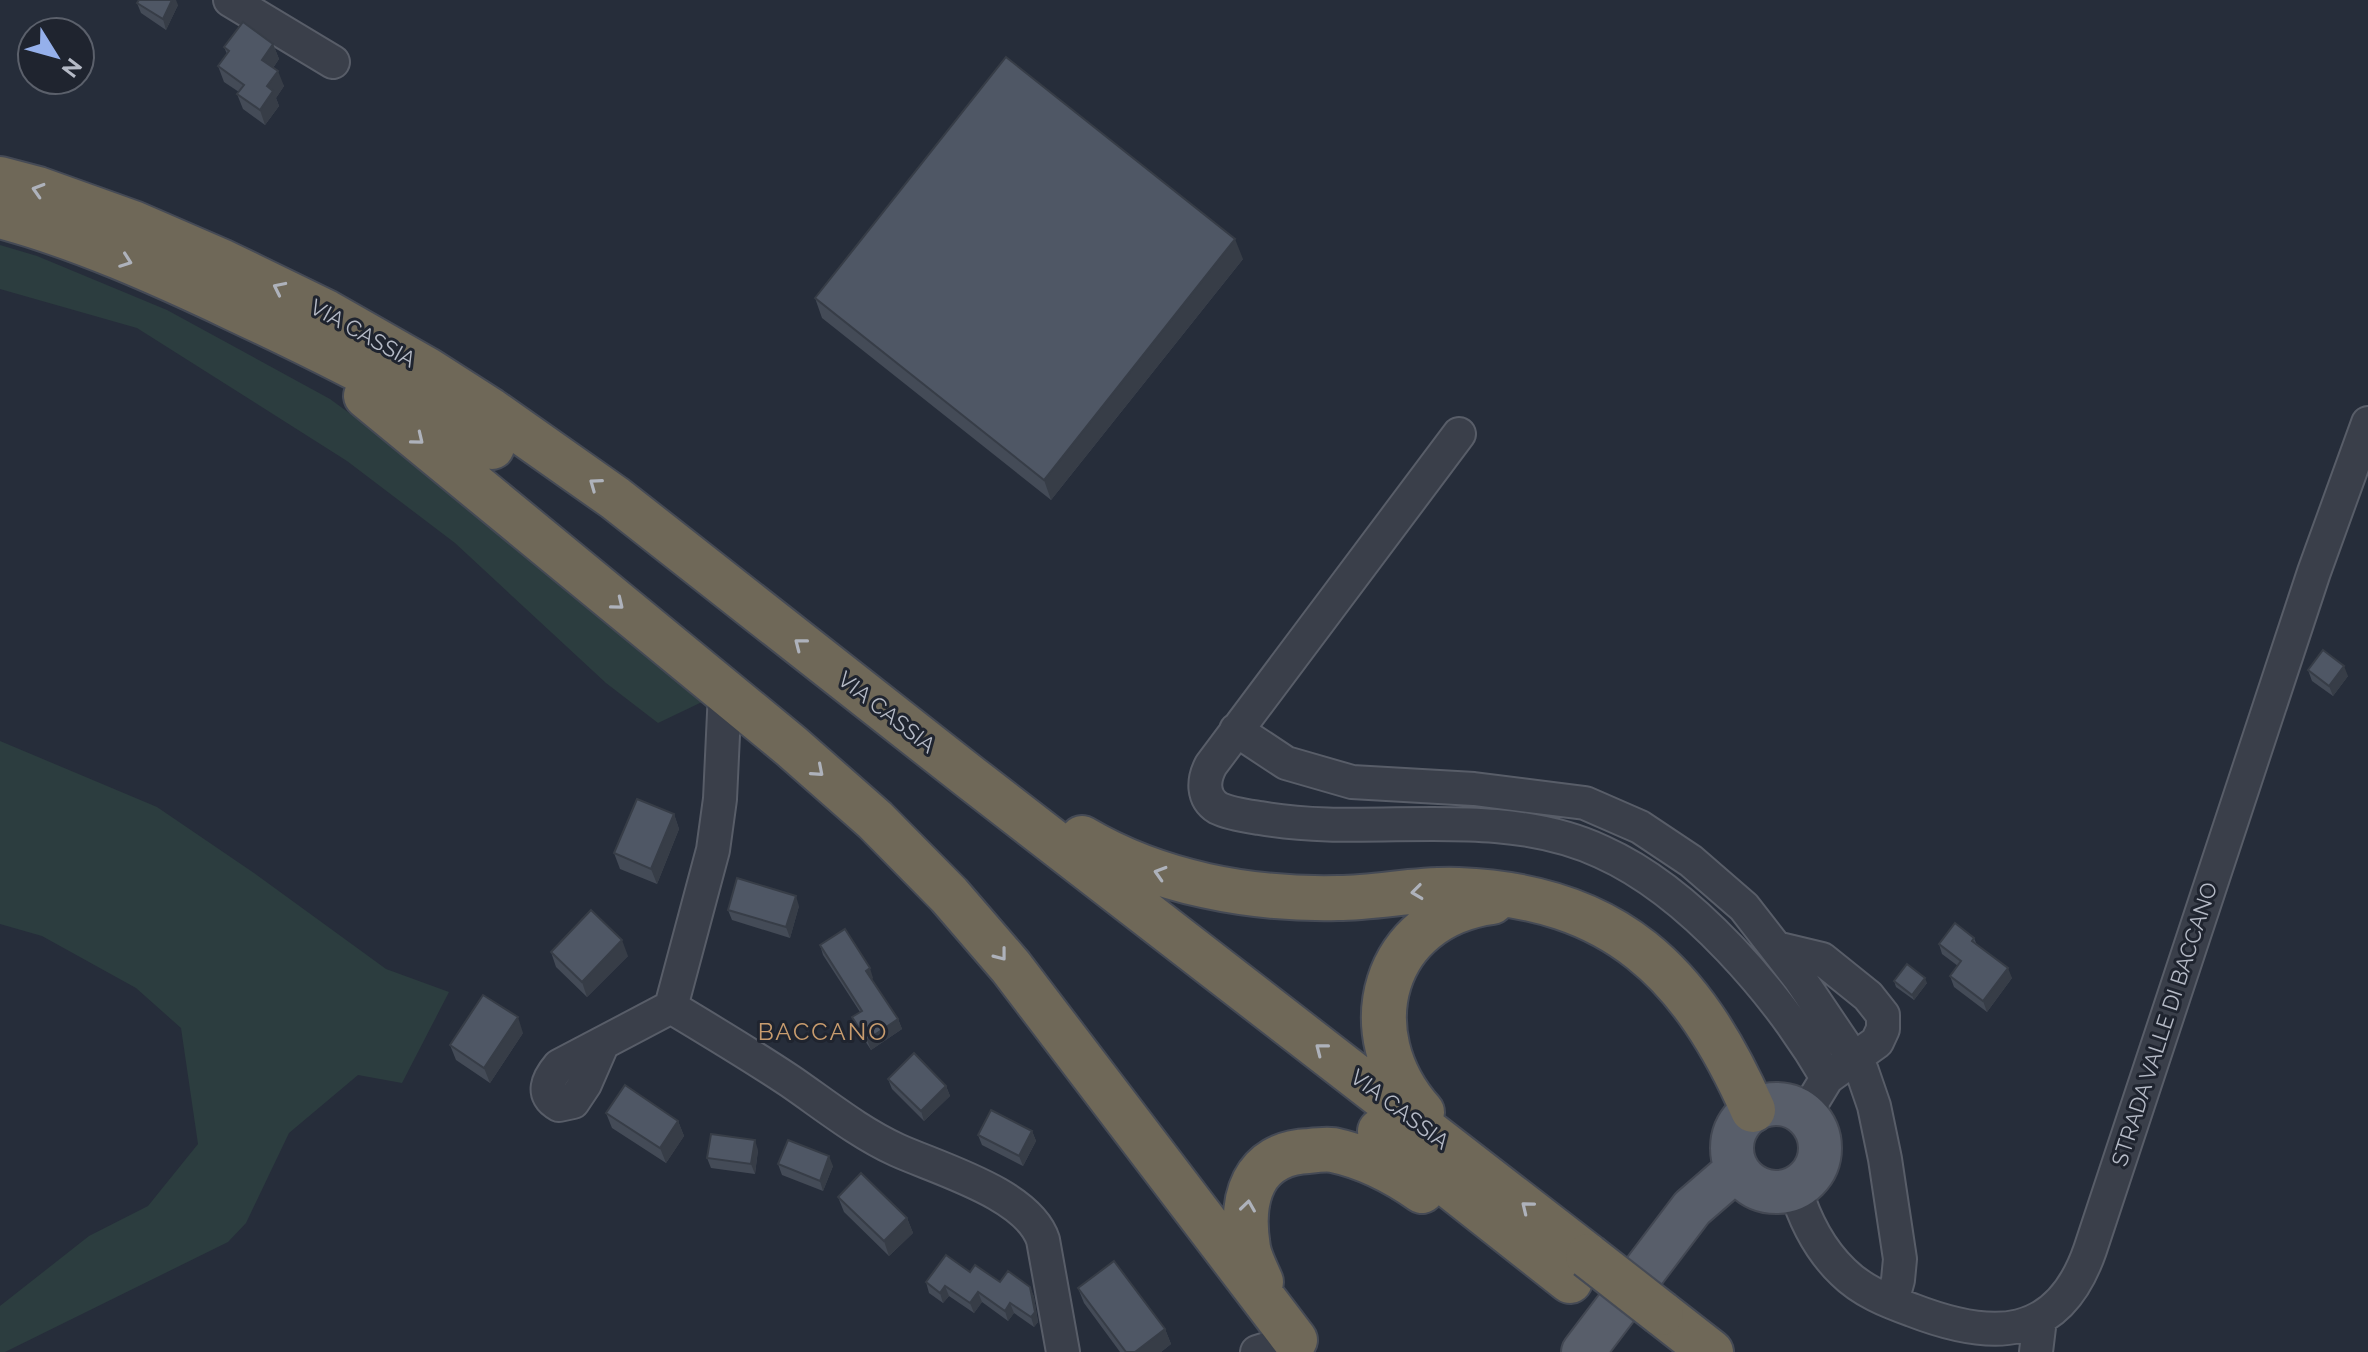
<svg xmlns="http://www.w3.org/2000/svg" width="2368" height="1352" font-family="Raleway,sans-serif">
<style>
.green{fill:#2c3d3f}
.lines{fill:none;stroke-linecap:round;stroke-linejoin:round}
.minor-casing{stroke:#585d68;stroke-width:36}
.major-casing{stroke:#434853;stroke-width:46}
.highway-casing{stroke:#454a55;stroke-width:48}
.minor{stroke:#3a3f4a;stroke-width:32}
.major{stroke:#585e6a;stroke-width:42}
.highway{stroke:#6f6858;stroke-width:44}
.highway-bridge-casing{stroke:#454a55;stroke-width:48;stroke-linecap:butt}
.highway-bridge{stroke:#6f6858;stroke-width:44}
.wall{fill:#444b57}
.shaded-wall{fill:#373d47}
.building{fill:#4f5765;stroke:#373d47;stroke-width:2}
.oneway{stroke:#aeb2bb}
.labels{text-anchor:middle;stroke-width:6;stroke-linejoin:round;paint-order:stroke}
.street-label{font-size:22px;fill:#b5bac6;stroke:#1f242f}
.neighbourhood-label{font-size:24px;letter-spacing:2px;fill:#c89c6e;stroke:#1f242f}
</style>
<rect width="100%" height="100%" fill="#262d3a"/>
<!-- green -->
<path class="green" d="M0,245l37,11 130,54 163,89 101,74 257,209 14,20 -44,21 -52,-40 -151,-140 -108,-82 -210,-133 -137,-39z
M0,741l157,66 97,66 132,96 63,23 -47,91 -44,-8 -69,58 -43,90 -18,19 -223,110h-5v-46l89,-70 59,-30 50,-62 -17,-116 -45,-40 -94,-52 -42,-12z"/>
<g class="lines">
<!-- minor casing -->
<g class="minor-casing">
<path id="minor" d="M230,0l103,62
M1459,434l-248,331c-8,15 -9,33 7,43 12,6 29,8 42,10 78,14 158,1 236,8 36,3 74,11 106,26 89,40 177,143 225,226l50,-36 6,-13v-14l-15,-19 -46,-37 -46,-11
M725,692l-5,107 -7,51 -42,157c40,24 80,48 119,74 35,24 68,51 107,69 42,19 131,44 146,90l20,112
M1236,730l50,33 66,19 122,7 111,14 55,24 51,34 53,46 56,72 62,92 12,35 11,53 15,100 -2,21 -6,22
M602,1045l-17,39 -12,18 -14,3c-19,-10 -11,-26 0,-39l112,-59
M1805,1114l22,-36
M1795,1188c9,30 25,62 48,84 19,19 44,29 69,38 80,31 146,32 178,-60l224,-678 54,-149
M1257,1352l38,-12
M2036,1352l4,-33"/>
</g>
<!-- major casing -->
<g class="major-casing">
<path id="major" d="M1732 1148a44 44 0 1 1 88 0a44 44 0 1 1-88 0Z
M1583,1352l109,-144 45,-39"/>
</g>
<!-- highway casing -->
<g class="highway-casing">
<path id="highway" d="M0,179l38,10 95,34 90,39 103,50 100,57 64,41 125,88 356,280 617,478
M0,216c79,21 159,57 233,92 89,42 177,85 259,139
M366,396l425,350 84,74 74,75 62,72 284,373
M1082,838c76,45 168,62 256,60 40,0 80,-10 120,-8 157,6 234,82 295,220
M1422,1112c-71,-80 -40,-195 70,-210
M1380,1131l190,150
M1261,1282c-4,-10 -11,-22 -13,-34 -8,-49 4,-95 61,-97 8,-1 17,-2 24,-1 33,7 62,22 89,41
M1661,1313l50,39"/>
</g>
<!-- minor -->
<use href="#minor" class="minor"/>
<!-- major -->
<use href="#major" class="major"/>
<!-- highway -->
<use href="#highway" class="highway"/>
<!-- highway-bridge casing -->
<g class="highway-bridge-casing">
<path id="highway-bridge" d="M1588,1256l73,57"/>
</g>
<!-- highway-bridge -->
<use href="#highway-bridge" class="highway-bridge"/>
</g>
<!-- wall -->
<path class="wall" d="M137,3l41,2 -12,25 -25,-17z
M273,44l6,15 -6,9 11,18 -8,12 3,8 -14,19 -22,-16 -6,-15 2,-2 -15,-10 -6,-16 9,-12 -3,-7z
M1243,259l-192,241 -229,-182 -7,-20z
M2308,670l40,6 -15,20 -21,-15z
M674,814l5,15 -22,55 -37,-15 -6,-16z
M799,906l-9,32 -58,-18 -4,-10z
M1974,938l3,7 35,33 -25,34 -33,-25 -4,-11 8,-10 -16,-12 -3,-10z
M820,945l53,33 -2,1 27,40 4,10 -31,21 -15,-23 -4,-10 8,-5 -37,-57z
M551,952l77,4 -41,41 -31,-30z
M1894,981l33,2 -13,17 -18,-13z
M523,1033l-33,50 -34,-23 -6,-15z
M888,1079l58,7 4,10 -26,25 -32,-32z
M606,1113l72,8 6,15 -18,27 -54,-35z
M1032,1131l4,10 -13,25 -41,-21 -4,-10z
M758,1150l-3,24 -44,-6 -4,-10z
M778,1164l55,2 -10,25 -41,-16z
M838,1197l69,21 6,15 -24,23 -45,-44z
M926,1282h74l30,5 4,10 4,25 -4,5 -20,-14 -6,8 -26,-19 -8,11 -25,-17 -6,7 -14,-10z
M1078,1288l87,41 6,15 -10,8h-41l-36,-49z"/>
<!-- shaded-wall -->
<path class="shaded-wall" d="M172,0h4l2,5 -12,25 -3,-11z
M273,44l6,15 -11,16 -6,-15z
M278,71l6,15 -8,12 3,8 -14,19 -5,-15 7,-24z
M1235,239l8,20 -192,241 -7,-20z
M2344,666l4,10 -15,20 -4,-10z
M674,814l5,15 -22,55 -6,-15z
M796,896l3,10 -9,32 -4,-11z
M622,940l6,16 -41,41 -5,-15z
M870,968l3,10 -4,3 -3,-10z
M2008,968l4,10 -25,34 -4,-11z
M1925,978l2,5 -13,17 -2,-5z
M518,1017l5,16 -33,50 -6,-15z
M898,1019l4,10 -31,21 -4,-10z
M946,1086l4,10 -26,25 -3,-10z
M678,1121l6,15 -18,27 -6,-15z
M1032,1131l4,10 -13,25 -4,-10z
M755,1140l3,10 -3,24 -4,-10z
M829,1156l4,10 -10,25 -3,-10z
M907,1218l6,15 -24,23 -5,-15z
M945,1286l4,10 -6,7 -3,-10z
M1030,1287l4,10 4,25 -4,5 -3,-10z
M978,1292l4,10 -8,11 -4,-10z
M1010,1303l4,10 -6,8 -3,-10z
M1165,1329l6,15 -10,8h-26z"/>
<!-- building -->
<path class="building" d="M139,0h33l-9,19 -26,-16z
M243,22l30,22 -11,16 16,11 -11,15 6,5 -13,19 -23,-16 7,-9 -26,-19 11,-15 -5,-4z
M1006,57l229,182 -191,241 -229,-182z
M2323,650l21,16 -15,20 -21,-16z
M637,799l37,15 -23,55 -37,-16z
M737,878l59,18 -10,31 -58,-17z
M591,910l31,30 -40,42 -31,-30z
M1955,923l19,15 -2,3 36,27 -25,33 -33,-25 11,-15 -22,-17z
M845,929l25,39 -4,3 32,48 -31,21 -15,-23 10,-6 -42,-66z
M1907,964l18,14 -13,17 -18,-14z
M483,995l35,22 -34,51 -34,-23z
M914,1053l32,33 -25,25 -33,-32z
M625,1085l53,36 -18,27 -54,-35z
M991,1110l41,21 -13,25 -41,-21z
M711,1134l44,6 -4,24 -44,-6z
M788,1140l41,16 -9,25 -42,-17z
M861,1173l46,45 -23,23 -46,-44z
M946,1255l24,17 5,-7 25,17 8,-11 22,16 5,25 -4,5 -21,-14 -5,8 -27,-19 -8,11 -25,-17 -5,7 -14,-11z
M1114,1261l51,68 -30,23h-9l-48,-64z"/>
<!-- one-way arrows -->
<defs><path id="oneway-chevron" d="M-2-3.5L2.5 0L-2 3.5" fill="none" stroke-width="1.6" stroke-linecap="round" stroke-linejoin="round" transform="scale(2)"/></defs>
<g class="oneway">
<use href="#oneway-chevron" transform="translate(38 190) rotate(-163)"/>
<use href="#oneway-chevron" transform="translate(126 261) rotate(20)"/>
<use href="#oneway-chevron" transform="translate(279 288) rotate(-154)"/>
<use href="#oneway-chevron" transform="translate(418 439) rotate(39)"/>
<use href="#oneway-chevron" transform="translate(595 484) rotate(-144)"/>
<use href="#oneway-chevron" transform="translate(618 604) rotate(39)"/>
<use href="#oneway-chevron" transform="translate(800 644) rotate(-142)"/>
<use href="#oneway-chevron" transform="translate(818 771) rotate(41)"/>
<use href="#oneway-chevron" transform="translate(1160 873) rotate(-163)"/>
<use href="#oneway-chevron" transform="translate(1417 892) rotate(173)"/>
<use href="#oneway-chevron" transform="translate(1001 955) rotate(52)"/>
<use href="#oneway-chevron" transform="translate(1321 1049) rotate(-142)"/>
<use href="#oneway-chevron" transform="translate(1248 1206) rotate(-82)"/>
<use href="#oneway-chevron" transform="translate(1527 1207) rotate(-141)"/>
</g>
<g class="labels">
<!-- street labels -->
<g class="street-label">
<text transform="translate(363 333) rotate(29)" y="8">VIA CASSIA</text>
<text transform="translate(887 712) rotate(38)" y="8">VIA CASSIA</text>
<text transform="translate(2164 1024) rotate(-72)" y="8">STRADA VALLE DI BACCANO</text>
<text transform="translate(1400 1109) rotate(37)" y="8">VIA CASSIA</text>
</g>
<!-- neighbourhood labels -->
<g class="neighbourhood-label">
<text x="823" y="1040">BACCANO</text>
</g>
</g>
<!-- north arrow -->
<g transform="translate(56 56) rotate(127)"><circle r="38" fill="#1f242f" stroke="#5b606b" stroke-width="2"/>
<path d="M0-6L14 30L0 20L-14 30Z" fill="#95b0eb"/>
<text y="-12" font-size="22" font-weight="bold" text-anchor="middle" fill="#b5bac6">N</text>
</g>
</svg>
